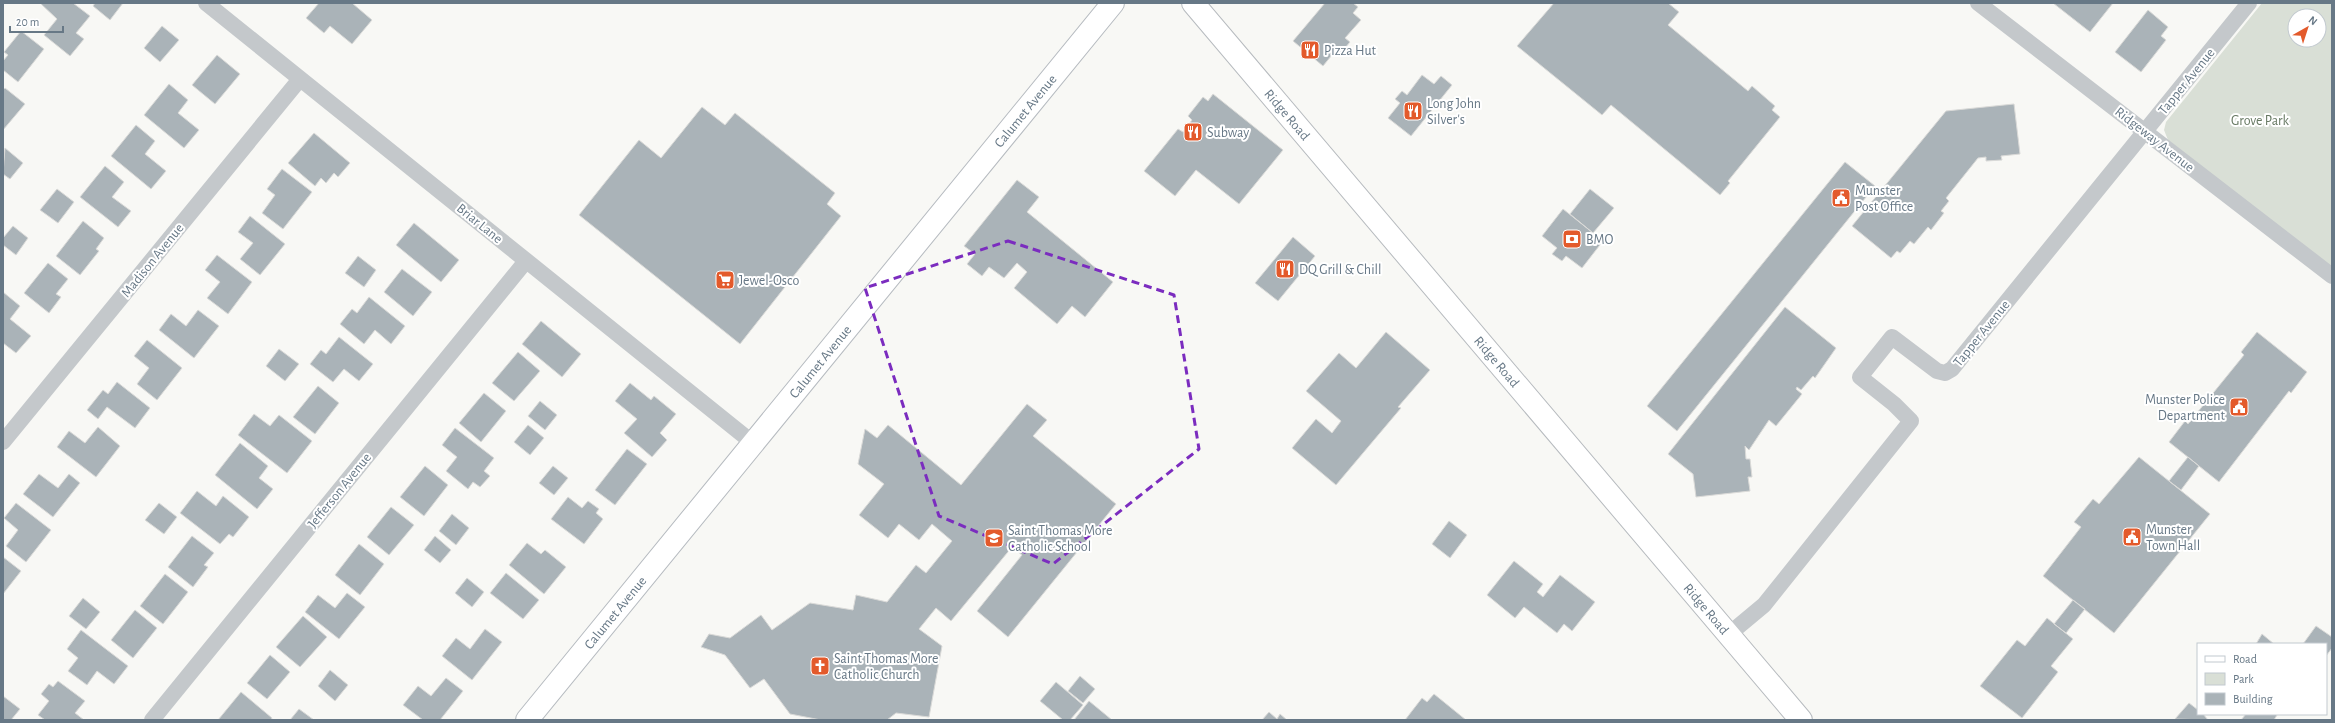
<svg xmlns="http://www.w3.org/2000/svg" width="2335" height="723" font-family="'Alegreya Sans',sans-serif">
<style>
.green{fill:#d9dfd6;fill-rule:evenodd}
.building{fill:#aab3b8;stroke:#dadad8}
.lines{fill:none;stroke-linecap:round;stroke-linejoin:round}
.secondary-casing{stroke:#b6bbc0;stroke-width:24}
.primary-casing{stroke:#b7bbbf;stroke-width:24}
.minor{stroke:#c4c8cb;stroke-width:16}
.secondary{stroke:#fff;stroke-width:22}
.primary{stroke:#fff;stroke-width:22}
.marked{fill:none;stroke:#7b2cbf;stroke-width:3;stroke-dasharray:8 5;stroke-linejoin:round}
.labels{text-anchor:middle;stroke-width:4;stroke-linejoin:round;paint-order:stroke}
.poi-label{font-size:14px;fill:#677886;stroke:#fff;text-anchor:start}
.street-label{font-size:14px;fill:#677886;stroke:#fff}
.park-label{font-size:14px;fill:#667862;stroke:#fff}
</style>
<rect width="100%" height="100%" fill="#f8f8f5"/>
<!-- green -->
<path class="green" d="M2262,3h70v267l-164,-130 -4,-10 2,-8zM2295,16h24v24h-24z"/>
<!-- building -->
<path class="building" d="M40,3h33l17,13 -14,17 8,6 -14,17 -26,-21 13,-16z
M95,3h28l-13,17 -17,-14z
M319,3h33l20,17 -20,24 -22,-18 -6,7 -18,-15z
M1325,3h28l5,4 -5,6 8,7 -16,18 5,4 -10,12 -4,-4 -13,16 -30,-25z
M1554,3h114l11,9 -11,13 80,66 4,-5 23,20 -3,4 8,7 -52,64 2,2 -10,12 -109,-90 -9,10 -85,-69z
M2053,3h60l-23,29z
M2148,10l20,17 -7,9 5,4 -25,32 -26,-20z
M162,26l17,14 -19,22 -16,-14z
M21,31l23,18 -26,33 -15,-12v-9l5,-6 -4,-3z
M217,55l23,19 -25,30 -23,-19z
M1422,75l12,9 7,-8 11,9 -41,51 -23,-18 12,-15 -5,-4 7,-8 5,4z
M169,84l19,16 -10,13 21,17 -15,18 -40,-33z
M5,88l20,16 -22,26v-40z
M1213,94l70,56 -44,54 -43,-34 -21,26 -31,-25 34,-42 5,3 9,-12 -4,-4 15,-19 5,4z
M2014,104l6,50 -19,2 1,4 -16,1v-4l-8,1 -32,40 3,3 -8,10 3,2 -13,17 -3,-3 -14,17 -4,-3 -10,12 -3,-2 -6,7 -39,-32 94,-115z
M702,107l23,18 10,-12 100,80 -8,11 14,12 -101,128 -161,-129 60,-75 22,18z
M136,125l19,16 -10,13 21,17 -15,18 -40,-33z
M314,133l36,30 -12,14 -4,-4 -8,10 -5,-5 -6,8 -27,-23z
M5,148l18,15 -13,16 -7,-5z
M1845,162l30,24 -198,245 -30,-25z
M105,166l19,16 -12,15 19,14 -13,16 -38,-30z
M282,169l30,23 -29,37 -21,-16 13,-18 -8,-6z
M1017,180l22,17 -12,15 86,70 -28,35 -13,-11 -15,18 -43,-36 13,-16 -10,-9 -13,15 -15,-11 -7,9 -15,-12 8,-10 -11,-8z
M57,189l17,13 -16,21 -18,-13z
M1590,189l24,19 -21,25 -23,-19z
M1563,209l40,32 -21,27 -16,-12 -4,5 -10,-7 5,-6 -15,-12z
M250,216l35,28 -25,31 -20,-16 13,-16 -15,-11z
M83,221l21,17 -8,11 3,2 -19,24 -24,-19z
M414,223l45,37 -18,22 -45,-37z
M13,226l15,12 -12,17 -13,-10v-7z
M1293,237l22,19 -37,45 -23,-18z
M217,255l35,27 -24,32 -21,-16 13,-16 -15,-12z
M358,256l18,14 -12,17 -19,-14z
M48,263l20,16 -12,15 5,3 -12,16 -25,-20z
M402,269l30,23 -19,24 -29,-24z
M3,292l17,14 -10,13 21,17 -15,17 -13,-10z
M369,297l36,29 -14,18 -16,-14 -11,14 -24,-20 12,-15 5,4z
M1785,307l51,41 -21,30 -2,-2 -12,14 -4,-3 -1,2 6,5 -26,32 -7,-6 -20,30 -4,-4 1,13h4l2,18h-4l2,14 -54,6 -3,-23 -25,-20z
M198,310l21,16 -25,32 -35,-28 12,-16 15,12z
M541,321l40,33 -19,23 -40,-33z
M1386,332l44,38 -32,37 3,1 -65,77 -44,-37 24,-29 16,14 9,-12 -35,-30 33,-38 17,15z
M2257,332l50,40 -16,21 -2,-2 -70,91 -50,-40 16,-21 3,3 56,-69 -3,-3z
M339,337l34,27 -14,17 -15,-12 -11,13 -23,-18 11,-14 5,4z
M147,340l35,28 -25,32 -20,-16 12,-16 -15,-12z
M279,349l20,15 -14,17 -19,-15z
M518,352l22,19 -26,30 -22,-18z
M117,382l33,26 -15,20 -28,-21 -9,12 -11,-9 16,-20 5,4z
M630,383l21,17 3,-4 22,18 -16,19 7,7 -15,17 -28,-24 13,-14 -22,-18z
M318,386l21,17 -24,31 -22,-17z
M484,393l22,18 -25,31 -22,-19z
M540,401l17,14 -12,15 -17,-14z
M1027,404l20,16 -14,16 83,68 -108,133 -31,-26 45,-56 -10,-8 -61,74 -15,-13 -17,21 23,17 -13,71 -33,-4 -9,7h-66l-31,-6 -26,-35 -14,9 -25,-33 -24,-8 8,-13 21,4 31,-23 11,15 38,-27 43,7 3,-15 31,7 29,-37 10,8 26,-32 -20,-17 -13,16 -20,-16 -11,14 -29,-23 25,-31 -26,-20 7,-35 12,9 11,-13 73,60z
M254,414l16,12 9,-11 33,26 -25,32 -49,-38z
M528,425l16,13 -14,17 -16,-13z
M98,427l22,19 -24,31 -39,-30 12,-16 16,12z
M455,428l39,30 -10,13 6,5 -10,11 -7,-5 -5,7 -22,-18 11,-14 -15,-12z
M240,443l28,23 -9,12 14,11 -16,20 -42,-34z
M627,449l20,15 -32,41 -20,-15z
M2139,457l71,57 -96,119 -71,-57 38,-49 -7,-5 19,-23 6,5z
M2188,457l11,9 -18,24 -12,-9z
M425,466l23,19 -24,31 -24,-19z
M553,466l15,12 -14,17 -15,-12z
M39,474l19,14 11,-14 11,9 -27,34 -30,-23z
M197,491l19,15 7,-10 26,21 -16,20 -4,-3 -9,10 -40,-31z
M568,497l14,11 6,-7 11,8 -3,4 7,6 -19,25 -33,-25z
M16,503l35,27 -25,32 -20,-16 12,-16 -14,-12z
M159,503l18,14 -13,17 -19,-14z
M391,507l23,18 -25,30 -22,-18z
M452,514l17,14 -13,17 -17,-14z
M1449,521l18,14 -17,23 -18,-14z
M192,536l22,17 -10,12 4,2 -15,20 -25,-20z
M435,536l16,14 -11,13 -16,-13z
M527,543l14,11 4,-4 21,17 -22,27 -35,-29z
M359,544l25,20 -24,31 -25,-20z
M3,557l18,14 -18,23z
M1514,561l29,23 -6,8 6,5 17,-22 35,27 -23,29 -8,-7 -7,9 -33,-26 -9,11 -28,-23z
M506,573l33,27 -16,19 -33,-26z
M165,574l23,18 -25,32 -23,-18z
M467,578l17,14 -12,15 -17,-14z
M347,593l18,14 -26,32 -34,-27 13,-17 17,13z
M83,598l17,14 -14,17 -17,-13z
M2073,600l12,9 -19,24 -12,-9z
M135,610l22,18 -24,30 -22,-18z
M303,616l24,21 -27,30 -24,-20z
M2047,618l26,21 -22,27 7,6 -36,46 -42,-32 37,-46 8,6z
M2316,626l16,11v11l-6,8v-12h-23z
M485,629l17,13 -30,38 -30,-24 14,-18 14,11z
M81,630l47,36 -14,18 -17,-13 -10,14 -19,-14 10,-13 -11,-9z
M2262,634l12,10h-18z
M270,655l20,17 -23,27 -20,-16z
M330,670l18,15 -13,16 -17,-15z
M1080,676l15,13 -12,14 -15,-12z
M446,678l17,13 -23,29h-17l-20,-15 15,-19 13,10z
M58,681l27,20 -10,12 9,7h-39l-7,-5 11,-14 -8,-7 8,-10 4,3z
M1056,682l27,23 -13,15h-7l-23,-19z
M241,692l31,26 -1,2h-53z
M1434,694l32,26h-61l17,-22 5,4z
M3,696l17,13 -9,11h-8z
M1089,701l23,19h-38z
M2189,703l9,7v4h5l5,6 -33,-1z
M299,709l15,11h-24z
M1269,712l8,7 3,-5 7,6h-25z
M2246,714h30l1,1 -3,5h-33z"/>
<g class="lines">
<!-- secondary casing -->
<g class="secondary-casing">
<g id="secondary">
<path id="s1" d="M527,720l586,-717"/>
</g>
</g>
<!-- primary casing -->
<g class="primary-casing">
<g id="primary">
<path id="s2" d="M1193,3l608,717"/>
</g>
</g>
<!-- minor -->
<path class="minor" d="M206,3l547,440
M1978,3l354,273
M3,442l297,-363
M1728,635l36,-30 147,-184 -17,-17 -34,-27 32,-40 45,34 8,2 7,-4 297,-366
M152,720l374,-459"/>
<!-- secondary -->
<use href="#secondary" class="secondary"/>
<!-- primary -->
<use href="#primary" class="primary"/>
</g>
<!-- marked area -->
<path class="marked" d="M1008,241l166,54 25,154 -146,115 -114,-48 -74,-228z"/>
<!-- icons -->
<defs>
<g id="restaurant-square" transform="scale(1)"><rect x="-9" y="-9" width="18" height="18" rx="4" fill="#e35a2b" stroke="#fff"/><path d="M-5-6h1v4h1v-4h1v4h1v-4h1v5L-1.5 .5V6h-2V.5L-5-1ZM5-6V6H3V1.5H1.5Q1.5-4 5-6Z" fill="#fff"/></g>
<g id="civic-square" transform="scale(1)"><rect x="-9" y="-9" width="18" height="18" rx="4" fill="#e35a2b" stroke="#fff"/><path d="M-.6-6.5H3V-4.5H.6V-3L4-1V1h2V6H-6V1h2V-1L-.6-3ZM-1.2 2.5V6h2.4V2.5Z" fill="#fff"/></g>
<g id="bank-square" transform="scale(1)"><rect x="-9" y="-9" width="18" height="18" rx="4" fill="#e35a2b" stroke="#fff"/><path d="M-6-4H6V4H-6ZM0-2.3a2.3 2.3 0 1 0 0 4.6a2.3 2.3 0 1 0 0-4.6Z" fill="#fff"/></g>
<g id="supermarket-square" transform="scale(1)"><rect x="-9" y="-9" width="18" height="18" rx="4" fill="#e35a2b" stroke="#fff"/><path d="M-6-5.5h2.5l.6 2H6L4.5 2H-2.5L-4.4-4H-6ZM-1.5 3.2a1.3 1.3 0 1 0 .1 0ZM3 3.2a1.3 1.3 0 1 0 .1 0Z" fill="#fff"/></g>
<g id="school-square" transform="scale(1)"><rect x="-9" y="-9" width="18" height="18" rx="4" fill="#e35a2b" stroke="#fff"/><path d="M0-5L7-2L0 1L-7-2ZM-4 1L0 2.5L4 1V4Q0 6-4 4Z" fill="#fff"/></g>
<g id="church-square" transform="scale(1)"><rect x="-9" y="-9" width="18" height="18" rx="4" fill="#e35a2b" stroke="#fff"/><path d="M-1.2-6h2.4v3.5h3.3v2.4h-3.3V6h-2.4V-.1h-3.3v-2.4h3.3Z" fill="#fff"/></g>
</defs>
<g fill-rule="evenodd">
<use href="#restaurant-square" x="1310" y="50"/>
<use href="#restaurant-square" x="1413" y="111"/>
<use href="#restaurant-square" x="1193" y="132"/>
<use href="#civic-square" x="1841" y="198"/>
<use href="#bank-square" x="1572" y="239"/>
<use href="#restaurant-square" x="1285" y="269"/>
<use href="#supermarket-square" x="725" y="280"/>
<use href="#civic-square" x="2239" y="407"/>
<use href="#civic-square" x="2132" y="537"/>
<use href="#school-square" x="994" y="538"/>
<use href="#church-square" x="820" y="666"/>
</g>
<g class="labels">
<!-- poi labels -->
<g class="poi-label">
<text x="1324" y="55">Pizza Hut</text>
<text x="1427" y="108">Long John<tspan x="1427" dy="16">Silver's</tspan></text>
<text x="1207" y="137">Subway</text>
<text x="1855" y="195">Munster<tspan x="1855" dy="16">Post Office</tspan></text>
<text x="1586" y="244">BMO</text>
<text x="1299" y="274">DQ Grill &amp; Chill</text>
<text x="739" y="285">Jewel-Osco</text>
<text x="2225" y="404" text-anchor="end">Munster Police<tspan x="2225" dy="16">Department</tspan></text>
<text x="2146" y="534">Munster<tspan x="2146" dy="16">Town Hall</tspan></text>
<text x="1008" y="535">Saint Thomas More<tspan x="1008" dy="16">Catholic School</tspan></text>
<text x="834" y="663">Saint Thomas More<tspan x="834" dy="16">Catholic Church</tspan></text>
</g>
<!-- street labels -->
<g class="street-label">
<text transform="translate(2186 81) rotate(-51)" y="5">Tapper Avenue</text>
<text dy="5" stroke="none"><textPath href="#s1" startOffset="787">Calumet Avenue</textPath></text>
<text dy="5" stroke="none"><textPath href="#s2" startOffset="146">Ridge Road</textPath></text>
<text transform="translate(2155 139) rotate(38)" y="5">Ridgeway Avenue</text>
<text transform="translate(480 223) rotate(39)" y="5">Briar Lane</text>
<text transform="translate(152 260) rotate(-51)" y="5">Madison Avenue</text>
<text transform="translate(1981 333) rotate(-51)" y="5">Tapper Avenue</text>
<text dy="5" stroke="none"><textPath href="#s1" startOffset="463">Calumet Avenue</textPath></text>
<text dy="5" stroke="none"><textPath href="#s2" startOffset="470">Ridge Road</textPath></text>
<text transform="translate(339 490) rotate(-51)" y="5">Jefferson Avenue</text>
<text dy="5" stroke="none"><textPath href="#s2" startOffset="794">Ridge Road</textPath></text>
<text dy="5" stroke="none"><textPath href="#s1" startOffset="139">Calumet Avenue</textPath></text>
</g>
<!-- park labels -->
<g class="park-label">
<text x="2260" y="125">Grove Park</text>
</g>
</g>
<!-- border -->
<rect width="2335" height="723" fill="none" stroke="#677886" stroke-width="8"/>
<!-- legend -->
<rect x="2197" y="643" width="130" height="72" fill="#ffffff" stroke="#c2c9cf"/>
<rect x="2205" y="656" width="20" height="6" fill="#ffffff" stroke="#c2c9cf"/>
<text x="2233" y="663" font-size="12" fill="#677886">Road</text>
<rect x="2205" y="673" width="20" height="12" fill="#d9dfd6" stroke="#c2c9cf"/>
<text x="2233" y="683" font-size="12" fill="#677886">Park</text>
<rect x="2205" y="693" width="20" height="12" fill="#aab3b8" stroke="#c2c9cf"/>
<text x="2233" y="703" font-size="12" fill="#677886">Building</text>
<!-- north arrow -->
<g transform="translate(2307 28) rotate(39)"><circle r="19" fill="#ffffff" stroke="#c2c9cf"/>
<path d="M0-3L7 15L0 10L-7 15Z" fill="#e35a2b"/>
<text y="-6" font-size="11" font-weight="bold" text-anchor="middle" fill="#677886">N</text>
</g>
<!-- scale -->
<path d="M10 26v6h53v-6" fill="none" stroke="#677886" stroke-width="2"/>
<text x="16" y="26" font-size="12" fill="#677886" stroke="#ffffff" stroke-width="3" paint-order="stroke">20 m</text>
</svg>
